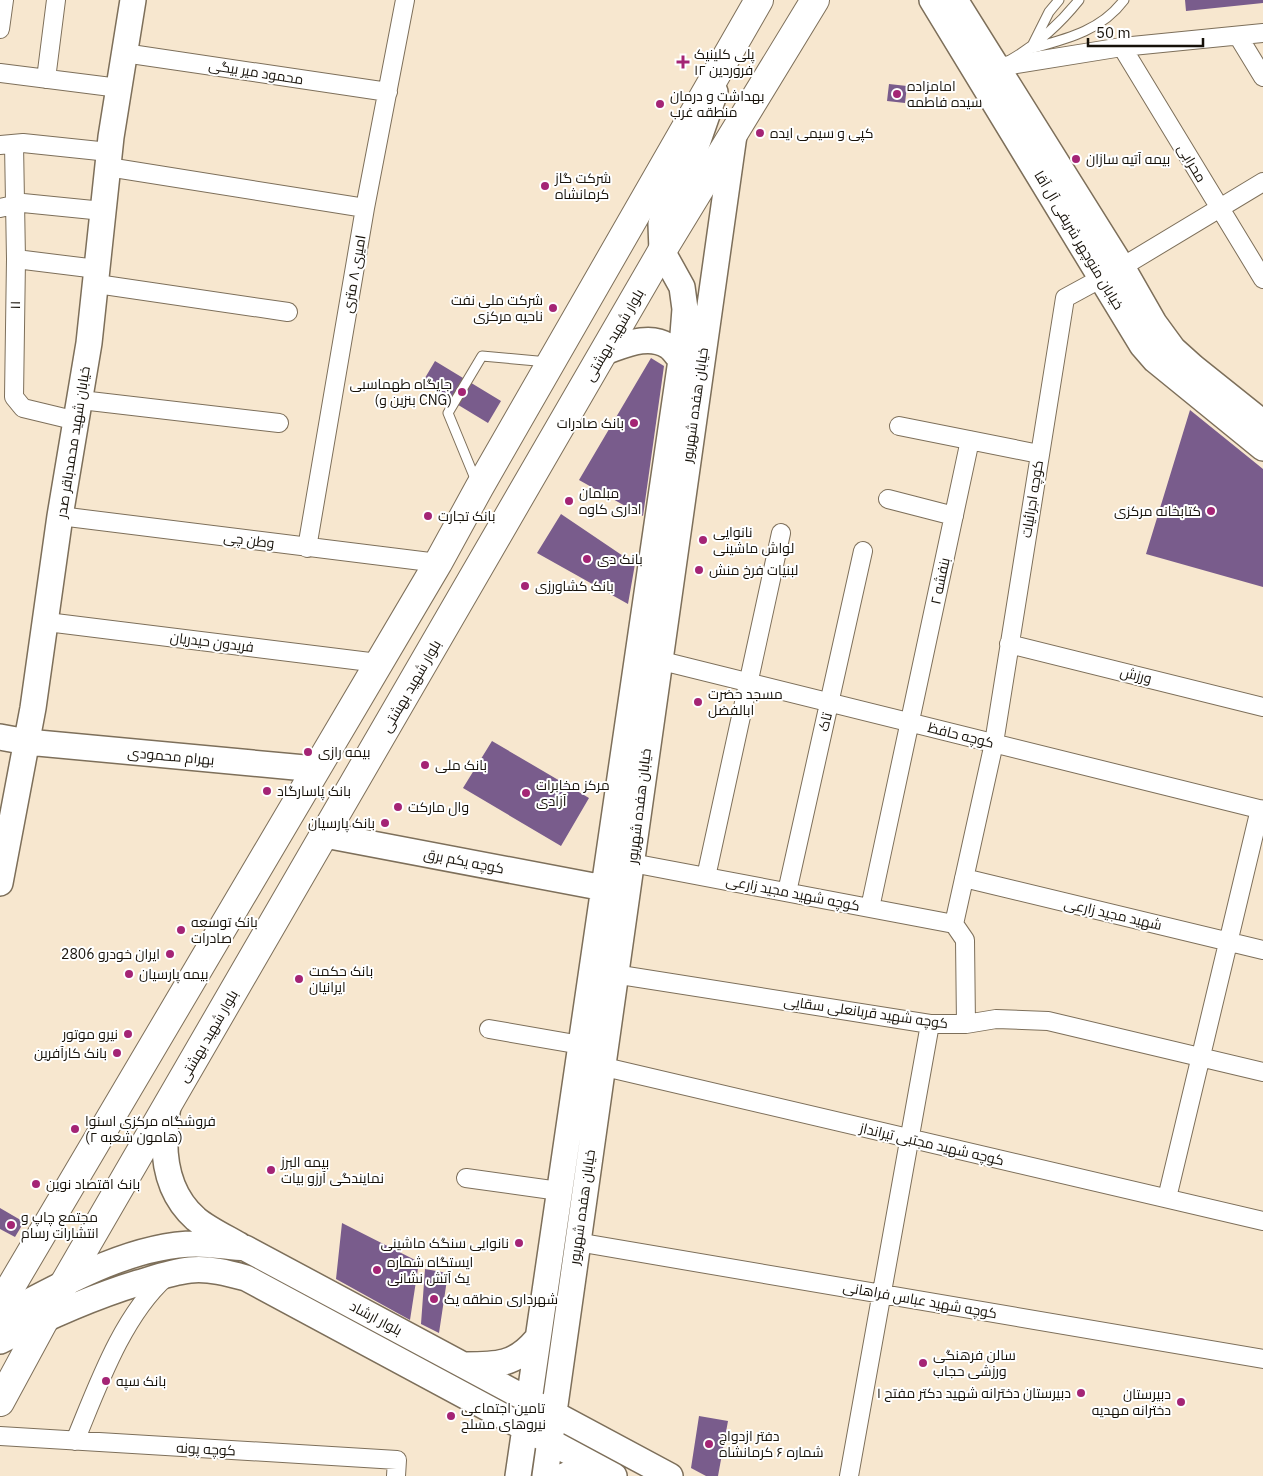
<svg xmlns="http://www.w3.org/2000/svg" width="1263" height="1476" font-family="'IBM Plex Sans',Cairo,sans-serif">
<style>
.building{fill:#795c8c}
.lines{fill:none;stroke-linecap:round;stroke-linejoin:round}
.lane-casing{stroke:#7d6f5a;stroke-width:11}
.street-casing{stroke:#7d6f5a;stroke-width:20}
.secondary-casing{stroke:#7d6f5a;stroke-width:28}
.primary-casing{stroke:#7d6f5a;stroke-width:30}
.lane{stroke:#fff;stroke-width:9}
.street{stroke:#fff;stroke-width:18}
.secondary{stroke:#fff;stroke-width:25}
.primary{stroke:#fff;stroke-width:28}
.poi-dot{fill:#a42475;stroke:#fff;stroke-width:2}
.labels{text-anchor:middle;stroke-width:4;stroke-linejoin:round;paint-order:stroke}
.poi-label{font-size:14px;fill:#161109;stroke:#fff;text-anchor:start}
.street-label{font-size:14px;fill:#161109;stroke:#fff}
</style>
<rect width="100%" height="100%" fill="#f7e7cf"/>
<!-- building -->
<path class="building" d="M1185,0h78v3l-77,8z
M889,84l18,2 -2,17 -18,-2z
M651,358l13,8 -21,150 -64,-36z
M435,361l66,40 -13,22 -66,-40z
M1190,410l73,59v118l-117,-33z
M561,514l74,50 -7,40 -91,-51z
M492,741l97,57 -28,48 -98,-58z
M0,1208l24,14 -9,15 -15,-8z
M342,1223l77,39 -9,58 -74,-41z
M425,1269l23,4 -9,60 -18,-9z
M699,1416l29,5 -10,55h-12l-15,-8z"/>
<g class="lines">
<!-- lane casing -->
<g class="lane-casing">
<path id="lane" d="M1033,44l16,-32 10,-12
M1030,49c36,-10 71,-18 94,-49
M1010,60c28,-16 49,-35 69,-60
M476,481l-28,-68 34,-57 66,6"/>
</g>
<!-- street casing -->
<g class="street-casing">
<path id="street" d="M0,29l4,-29
M1238,36l25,41
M1122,47l141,232
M124,53l264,39
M998,67l124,-20 141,-14
M0,73l119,15
M46,79l10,-79
M14,144l2,115 -2,138 9,11 54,13
M0,145l23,-2 86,9
M108,167l257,41
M0,208l23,-5 80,8
M16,259l81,10
M97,284l191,28
M81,400l198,23
M899,426l140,28
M888,499l66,17
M60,516l378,47
M307,548l58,-340 40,-208
M47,622l331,41
M1009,644l254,63
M658,660l605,150
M632,863l322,61
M706,877l75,-344
M964,878l299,72
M787,892l76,-341
M870,908l100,-468
M954,924l40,-181 71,-445 57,-31 141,-85
M954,924l11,16 1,84
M614,974l316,50h36l30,-5 52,2 215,51
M489,1029l92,16
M592,1064l671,157
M466,1178l93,13
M1167,1198l93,-389
M577,1242l686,117
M0,1436l397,24 -1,16
M75,1441c22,-53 47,-125 91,-164
M849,1476l81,-452"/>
</g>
<!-- secondary casing -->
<g class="secondary-casing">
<path id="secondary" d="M932,0l210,345 13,15 108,88
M955,0l167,267 32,56 19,26 20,18 70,56
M604,352c19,-6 44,-19 64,-6 5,3 9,10 13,14
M0,737l27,5 289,27
M325,835l279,53
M0,883l33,-175 27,-192 29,-173 22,-206 22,-137
M168,1106c-7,40 -5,84 28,113 12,10 29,18 43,26
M0,1317c57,-30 130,-73 196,-73 16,0 33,3 49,4l425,228
M0,1341c45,-23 89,-43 138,-58 17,-5 34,-11 52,-13 19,-2 38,3 56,8l368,198
M465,1365c32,0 50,0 71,-25
M518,1476l163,-1116 4,-51 -3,-22 -20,-36 -1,-27 3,-13 28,-53 23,-66
M545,1476l189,-1341
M564,1476l15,-7 24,2"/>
</g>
<!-- primary casing -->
<g class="primary-casing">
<path id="primary" d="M0,1305l438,-742 41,-75 280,-488
M0,1402l65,-120 597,-1031 153,-251"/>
</g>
<!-- lane -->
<use href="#lane" class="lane"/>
<!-- street -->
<use href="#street" class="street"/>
<!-- secondary -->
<use href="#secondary" class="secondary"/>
<!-- primary -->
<use href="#primary" class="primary"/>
</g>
<!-- markers -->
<g class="poi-dot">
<path d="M680.5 54.5h5v5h5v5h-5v5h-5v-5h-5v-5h5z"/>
<circle cx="897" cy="94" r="5"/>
<circle cx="660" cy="104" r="5"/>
<circle cx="760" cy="133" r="5"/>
<circle cx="1076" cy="159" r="5"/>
<circle cx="545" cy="186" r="5"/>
<circle cx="553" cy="308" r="5"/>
<circle cx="462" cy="392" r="5"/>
<circle cx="634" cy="423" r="5"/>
<circle cx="569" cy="501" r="5"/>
<circle cx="1211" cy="511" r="5"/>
<circle cx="428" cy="516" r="5"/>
<circle cx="703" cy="540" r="5"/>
<circle cx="587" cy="559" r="5"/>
<circle cx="699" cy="570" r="5"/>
<circle cx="525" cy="586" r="5"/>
<circle cx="698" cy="702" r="5"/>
<circle cx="308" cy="752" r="5"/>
<circle cx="425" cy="765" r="5"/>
<circle cx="267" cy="791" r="5"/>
<circle cx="526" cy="793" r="5"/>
<circle cx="398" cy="807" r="5"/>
<circle cx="385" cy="823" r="5"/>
<circle cx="181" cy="930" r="5"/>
<circle cx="170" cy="954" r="5"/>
<circle cx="129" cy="974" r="5"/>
<circle cx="299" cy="979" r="5"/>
<circle cx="128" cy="1034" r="5"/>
<circle cx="117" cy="1053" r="5"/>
<circle cx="75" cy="1129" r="5"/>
<circle cx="271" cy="1170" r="5"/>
<circle cx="36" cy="1184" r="5"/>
<circle cx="11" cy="1225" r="5"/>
<circle cx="519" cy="1243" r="5"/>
<circle cx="377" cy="1270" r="5"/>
<circle cx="434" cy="1299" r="5"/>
<circle cx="923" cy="1363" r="5"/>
<circle cx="106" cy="1381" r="5"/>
<circle cx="1081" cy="1393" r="5"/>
<circle cx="1181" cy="1402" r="5"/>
<circle cx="451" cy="1416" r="5"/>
<circle cx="709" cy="1444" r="5"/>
</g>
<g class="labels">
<!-- poi labels -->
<g class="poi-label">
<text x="694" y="59">پلی کلینیک<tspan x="694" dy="16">۱۲ فروردین</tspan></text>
<text x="907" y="91">امامزاده<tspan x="907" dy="16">سیده فاطمه</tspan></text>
<text x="670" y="101">بهداشت و درمان<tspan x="670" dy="16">منطقه غرب</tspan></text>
<text x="770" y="138">کپی و سیمی ایده</text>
<text x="1086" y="164">بیمه آتیه سازان</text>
<text x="555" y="183">شرکت گاز<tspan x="555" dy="16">کرمانشاه</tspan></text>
<text x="543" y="305" text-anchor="end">شرکت ملی نفت<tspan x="543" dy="16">ناحیه مرکزی</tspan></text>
<text x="452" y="389" text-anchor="end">جایگاه طهماسبی<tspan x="452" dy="16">(بنزین و CNG)</tspan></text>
<text x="624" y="428" text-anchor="end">بانک صادرات</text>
<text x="579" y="498">مبلمان<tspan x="579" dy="16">اداری کاوه</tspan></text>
<text x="1201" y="516" text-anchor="end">کتابخانه مرکزی</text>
<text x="438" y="521">بانک تجارت</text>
<text x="713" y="537">نانوایی<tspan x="713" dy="16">لواش ماشینی</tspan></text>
<text x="597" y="564">بانک دی</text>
<text x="709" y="575">لبنیات فرخ منش</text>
<text x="535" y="591">بانک کشاورزی</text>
<text x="708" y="699">مسجد حضرت<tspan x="708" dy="16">ابالفضل</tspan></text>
<text x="318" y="757">بیمه رازی</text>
<text x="435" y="770">بانک ملی</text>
<text x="536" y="790">مرکز مخابرات<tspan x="536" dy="16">آزادی</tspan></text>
<text x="277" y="796">بانک پاسارگاد</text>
<text x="408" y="812">وال مارکت</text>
<text x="375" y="828" text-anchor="end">بانک پارسیان</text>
<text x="191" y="927">بانک توسعه<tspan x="191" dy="16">صادرات</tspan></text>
<text x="160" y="959" text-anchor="end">ایران خودرو 2806</text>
<text x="309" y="976">بانک حکمت<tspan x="309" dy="16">ایرانیان</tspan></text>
<text x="139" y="979">بیمه پارسیان</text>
<text x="118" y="1039" text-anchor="end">نیرو موتور</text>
<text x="107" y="1058" text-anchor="end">بانک کارآفرین</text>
<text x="85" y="1126">فروشگاه مرکزی اسنوا<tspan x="85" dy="16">(هامون شعبه ۲)</tspan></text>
<text x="281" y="1167">بیمه البرز<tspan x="281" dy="16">نمایندگی آرزو بیات</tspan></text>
<text x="46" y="1189">بانک اقتصاد نوین</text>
<text x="21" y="1222">مجتمع چاپ و<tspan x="21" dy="16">انتشارات رسام</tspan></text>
<text x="509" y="1248" text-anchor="end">نانوایی سنگک ماشینی</text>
<text x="387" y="1267">ایستگاه شماره<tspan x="387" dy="16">یک آتش نشانی</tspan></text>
<text x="444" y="1304">شهرداری منطقه یک</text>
<text x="933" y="1360">سالن فرهنگی<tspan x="933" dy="16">ورزشی حجاب</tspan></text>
<text x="116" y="1386">بانک سپه</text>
<text x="1071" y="1398" text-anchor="end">دبیرستان دخترانه شهید دکتر مفتح ۱</text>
<text x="1171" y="1399" text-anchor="end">دبیرستان<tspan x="1171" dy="16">دخترانه مهدیه</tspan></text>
<text x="461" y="1413">تامین اجتماعی<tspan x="461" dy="16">نیروهای مسلح</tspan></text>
<text x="719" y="1441">دفتر ازدواج<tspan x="719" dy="16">شماره ۶ کرمانشاه</tspan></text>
</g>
<!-- street labels -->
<g class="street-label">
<text transform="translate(256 72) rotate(9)" y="5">محمود میر بیگی</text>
<text transform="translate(1192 163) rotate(59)" y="5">محرابی</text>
<text transform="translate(1079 240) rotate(59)" y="5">خیابان منوچهر شریفی آل آقا</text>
<text transform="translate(354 274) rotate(-80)" y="5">امیری ۸ متری</text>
<text transform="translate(15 305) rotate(-89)" y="5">۱۱</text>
<text transform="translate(614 335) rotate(-60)" y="5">بلوار شهید بهشتی</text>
<text transform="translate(695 405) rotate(-82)" y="5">خیابان هفده شهریور</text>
<text transform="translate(73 442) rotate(-81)" y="5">خیابان شهید محمدباقر صدر</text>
<text transform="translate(1032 499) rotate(-81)" y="5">کوچه اجرائیات</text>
<text transform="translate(249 540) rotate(7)" y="5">وطن چی</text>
<text transform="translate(940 581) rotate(-78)" y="5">بنفشه ۲</text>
<text transform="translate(212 642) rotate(7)" y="5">فریدون حیدریان</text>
<text transform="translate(1136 675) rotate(14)" y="5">ورزش</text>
<text transform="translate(411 686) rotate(-60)" y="5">بلوار شهید بهشتی</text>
<text transform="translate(825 722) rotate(-77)" y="5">تاک</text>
<text transform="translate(961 735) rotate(14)" y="5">کوچه حافظ</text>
<text transform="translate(171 756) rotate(5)" y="5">بهرام محمودی</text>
<text transform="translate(639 806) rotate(-83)" y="5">خیابان هفده شهریور</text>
<text transform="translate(464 861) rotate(11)" y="5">کوچه یکم برق</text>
<text transform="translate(793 893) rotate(11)" y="5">کوچه شهید مجید زارعی</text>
<text transform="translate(1113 914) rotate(13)" y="5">شهید مجید زارعی</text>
<text transform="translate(866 1012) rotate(8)" y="5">کوچه شهید قربانعلی سقایی</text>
<text transform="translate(208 1036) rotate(-60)" y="5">بلوار شهید بهشتی</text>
<text transform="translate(932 1144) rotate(13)" y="5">کوچه شهید مجتبی تیرانداز</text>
<text transform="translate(582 1207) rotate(-82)" y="5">خیابان هفده شهریور</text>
<text transform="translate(920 1300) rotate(10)" y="5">کوچه شهید عباس فراهانی</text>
<text transform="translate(376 1318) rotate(28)" y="5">بلوار ارشاد</text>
<text transform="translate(206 1449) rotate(3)" y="5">کوچه پونه</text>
</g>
</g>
<!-- scale -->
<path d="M1088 38v8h115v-8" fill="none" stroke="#161109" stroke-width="2.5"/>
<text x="1096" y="38" font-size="15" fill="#161109" stroke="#ffffff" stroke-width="4" paint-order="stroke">50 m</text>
</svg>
